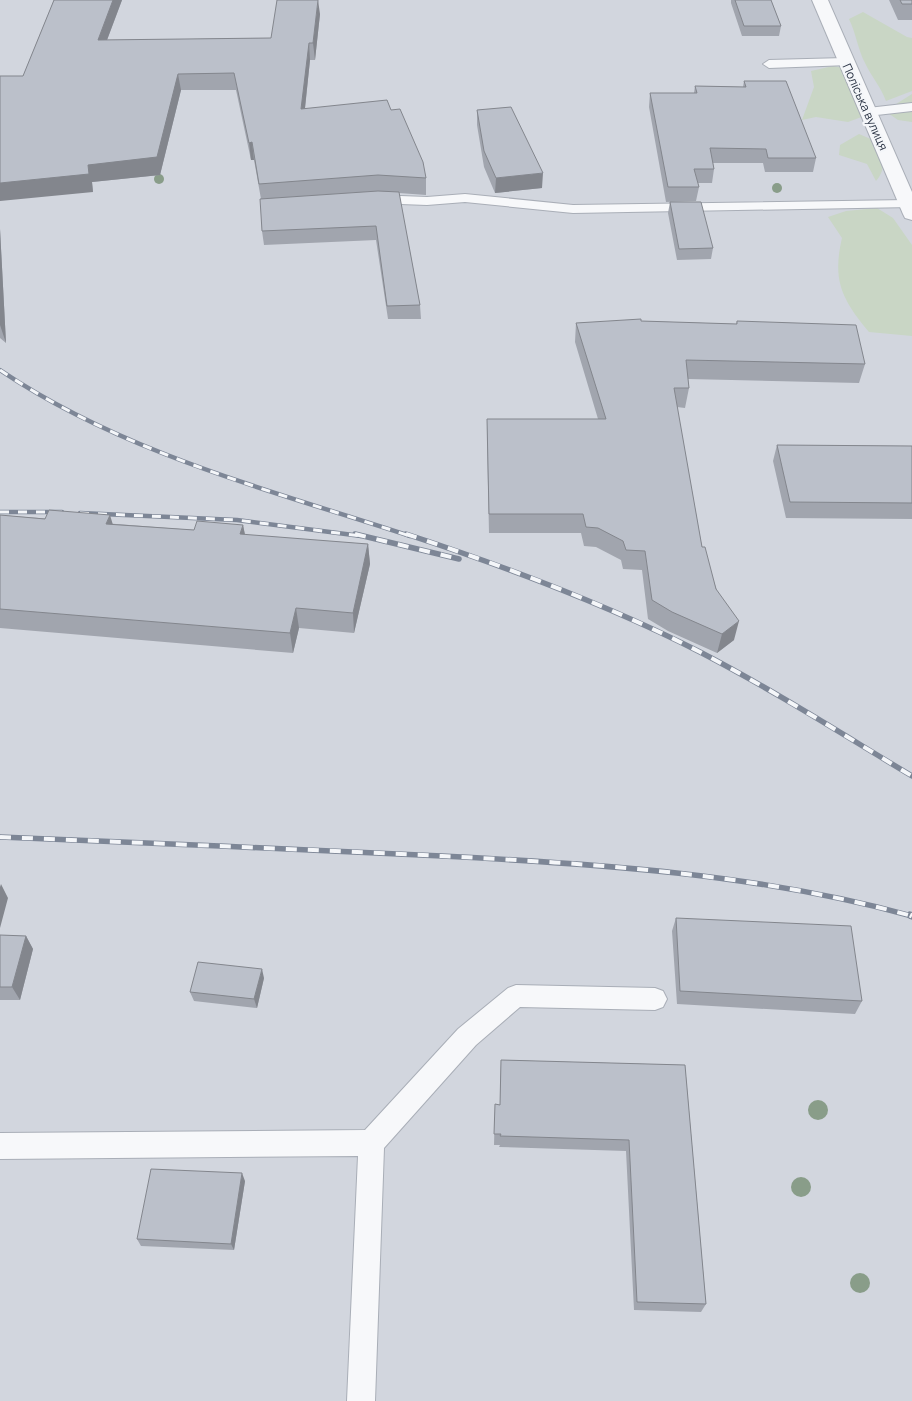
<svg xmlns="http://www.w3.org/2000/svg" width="912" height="1401" font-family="Manrope,sans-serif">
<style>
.built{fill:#d2d6de}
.green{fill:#c9d6c5}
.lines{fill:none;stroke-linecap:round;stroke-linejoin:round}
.service-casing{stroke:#a9aeb7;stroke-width:2}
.minor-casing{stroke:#a9aeb7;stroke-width:2}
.service{fill:#f7f8fa;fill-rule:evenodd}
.minor{fill:#f7f8fa;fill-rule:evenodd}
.rail-far2-casing{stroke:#7d8696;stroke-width:4.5}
.rail-far1-casing{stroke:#7d8696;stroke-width:5.5}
.rail-casing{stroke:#7d8696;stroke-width:7}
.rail-far2{stroke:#f4f6f9;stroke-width:3;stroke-dasharray:9;stroke-linecap:butt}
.rail-far1{stroke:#f4f6f9;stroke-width:4;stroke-dasharray:11;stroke-linecap:butt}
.rail{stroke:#f4f6f9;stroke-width:5;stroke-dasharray:14;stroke-linecap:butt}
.tree{fill:#899d89}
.wall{fill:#a1a5ae}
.shaded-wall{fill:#83868d}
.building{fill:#bbc0ca;stroke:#83868d}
.labels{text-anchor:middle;stroke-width:4.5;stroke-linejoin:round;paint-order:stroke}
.far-street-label{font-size:12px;fill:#2b3445;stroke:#f4f6f9}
</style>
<rect width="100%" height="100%" fill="#e4e7ec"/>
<!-- built -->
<path class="built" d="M0,0h912v1401h-912z"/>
<!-- green -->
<path class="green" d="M863,12l44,25 5,1v53l-26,10c-5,-14 -15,-25 -21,-38 -7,-13 -9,-30 -16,-44z
M833,66l19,3 15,46 -19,7 -32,-5 -14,3 12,-33 -3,-16z
M912,94v28l-14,-2 -13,-9z
M859,134l21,9c4,15 6,27 -4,38l-9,-17 -28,-9 1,-10z
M877,208l16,10 19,27v91l-43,-4c-27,-33 -37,-51 -27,-94l-14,-21 18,-6z"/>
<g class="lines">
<!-- service casing -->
<g class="service-casing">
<path id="service" d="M845,58l4,1v6l-80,3 -6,-4 6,-4z
M912,103v8l-44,5 -6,-4 6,-4z
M465,194l108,11 334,-5 5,1v6l-339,6 -108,-11 -38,3 -53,-2 -7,-4 7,-4 53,2z
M516,985l139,3 8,3 4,8 -4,8 -8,3 -135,-3 -44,38 -92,103 -9,253h-28l11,-245 -358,3v-26l365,-3 93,-101 50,-41z"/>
</g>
<!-- minor casing -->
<g class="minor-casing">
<path id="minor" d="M812,0h16l84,192v28l-7,-2 -2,-4z"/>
</g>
<!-- service -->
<use href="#service" class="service"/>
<!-- minor -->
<use href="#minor" class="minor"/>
<!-- rail-far2 casing -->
<g class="rail-far2-casing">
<path id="rail-far2" d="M0,370c123,83 270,120 410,166
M0,512h62
M80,513l157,7 124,16"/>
</g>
<!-- rail-far1 casing -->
<g class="rail-far1-casing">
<path id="rail-far1" d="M355,534l104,25
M406,534c101,33 200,70 294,118 73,38 142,82 212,124
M0,837c147,6 295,12 442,19 158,8 317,18 470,60"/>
</g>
<!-- rail casing -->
<g class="rail-casing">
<path id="rail" d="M910,915l2,1"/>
</g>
<!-- rail-far2 -->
<use href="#rail-far2" class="rail-far2"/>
<!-- rail-far1 -->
<use href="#rail-far1" class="rail-far1"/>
<!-- rail -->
<use href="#rail" class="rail"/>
</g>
<!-- trees -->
<g class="tree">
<circle cx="159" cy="179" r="5"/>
<circle cx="777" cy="188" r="5"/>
<circle cx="818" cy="1110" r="10"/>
<circle cx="801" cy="1187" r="10"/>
<circle cx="860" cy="1283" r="10"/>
</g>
<!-- wall -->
<path class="wall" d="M54,0h68l-15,40 164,-2 49,-24 -5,46h-5l-5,49 86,1 35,68v17l-27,-2 21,112 1,14h-33l-12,-79 -112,5 -2,-14 -1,-32 -7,-39h-3l-15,-70h-55l-21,85 -68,7 1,10 -70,-116z
M731,0h40l10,26 -2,10h-37l-11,-33z
M889,0h23v20h-14z
M744,81l72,77 -3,14h-48l-2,-9h-50l1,6 -2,14h-14l1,4 -3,14 -30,1 -17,-95 1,-14h44l1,-7 48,1z
M477,110l65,78 -47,5 -11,-26 -7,-42z
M670,202l43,46 -2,11 -34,1 -9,-47z
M0,229l6,114 -6,-5z
M641,321l95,3 1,-3 128,43 -6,19 -171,-4 1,9 -4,20 -8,-1 25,140 32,93 -17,13 -49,-22 -20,-12 -6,-49 -19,-1 -2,-9 -25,-13 -12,-1 -3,-13h-92l-2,-94v-20h111l-23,-77 1,-19z
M777,445l135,1v73l-126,-1 -13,-57z
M0,515l194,15 49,-5 2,10 123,9 2,20 -16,69 -55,-5 -6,25 -293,-25z
M676,918l186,83 -7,13 -178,-10 -5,-73z
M0,935l26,1 7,13 -13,51h-20z
M264,978l-7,30 -63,-7 -4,-9z
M501,1060l184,5 21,239 -5,8 -67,-2 -8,-159 -127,-4 1,-2h-6l1,-41 5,1z
M245,1181l-11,69 -93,-4 -4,-7z"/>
<!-- shaded-wall -->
<path class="shaded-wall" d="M113,0h9l-21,56 -3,-16z
M318,0l2,14 -5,46 -2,-17z
M309,43l1,17 -7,66 -2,-17z
M178,74l3,16 -21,85 -68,7 1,10 -93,9v-18l88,-18z
M252,142l2,18h-3l-2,-17z
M543,173l-1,15 -47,5 1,-15z
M0,229l6,114 -6,-18z
M110,515l6,20 -10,-11z
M243,525l4,20 -7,-11z
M368,544l2,20 -16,69 -1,-20z
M296,608l3,20 -6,25 -3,-20z
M739,621l-5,19 -17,13 5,-19z
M1,884l7,14 -8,30v-41z
M26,936l7,13 -13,51 -8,-13z
M262,969l2,9 -7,30 -3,-9z
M242,1173l3,8 -11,69 -3,-6z"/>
<!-- building -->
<path class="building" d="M54,0h59l-15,40 173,-2 6,-38h41l-5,43h-4l-8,66 86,-9 4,10 9,-1 23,53 3,16 -48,-3 -119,9 -7,-42 -3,1 -15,-70 -56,1 -21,83 -69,8 1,9 -89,9v-107h23z
M735,0h36l10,26h-37z
M900,0h12v4h-10z
M744,81h42l30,77h-48l-2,-9 -56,-1 4,21h-20l5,18h-31l-18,-94h47l-2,-7 51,1z
M511,107l32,66 -47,5 -12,-27 -7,-41z
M378,191l21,1 21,113 -33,1 -11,-80 -114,5 -2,-32z
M670,202h31l12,46 -34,1z
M641,319v2l96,3v-3l119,4 9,39 -179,-4 3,28h-15l28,159h3l11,42 23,32 -17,13 -50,-22 -20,-12 -7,-49 -19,-1 -3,-9 -25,-13 -12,-1 -3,-13h-94l-2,-95h119l-30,-96z
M777,445l135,1v57l-122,-1z
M49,510l61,5 -4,9 88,6 3,-9 46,4 -3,9 128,10 -15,69 -57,-5 -6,25 -290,-24v-94l45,4z
M676,918l175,8 11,75 -182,-10z
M0,935l26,1 -14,51h-12z
M198,962l64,7 -8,30 -64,-7z
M501,1060l184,5 21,239 -69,-2 -8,-162 -129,-4 1,-2h-7l1,-30 5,1z
M151,1169l91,4 -11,71 -94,-5z"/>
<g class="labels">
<!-- far-street labels -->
<g class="far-street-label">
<text transform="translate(865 107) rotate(66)" y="4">Поліська вулиця</text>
</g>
</g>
</svg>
